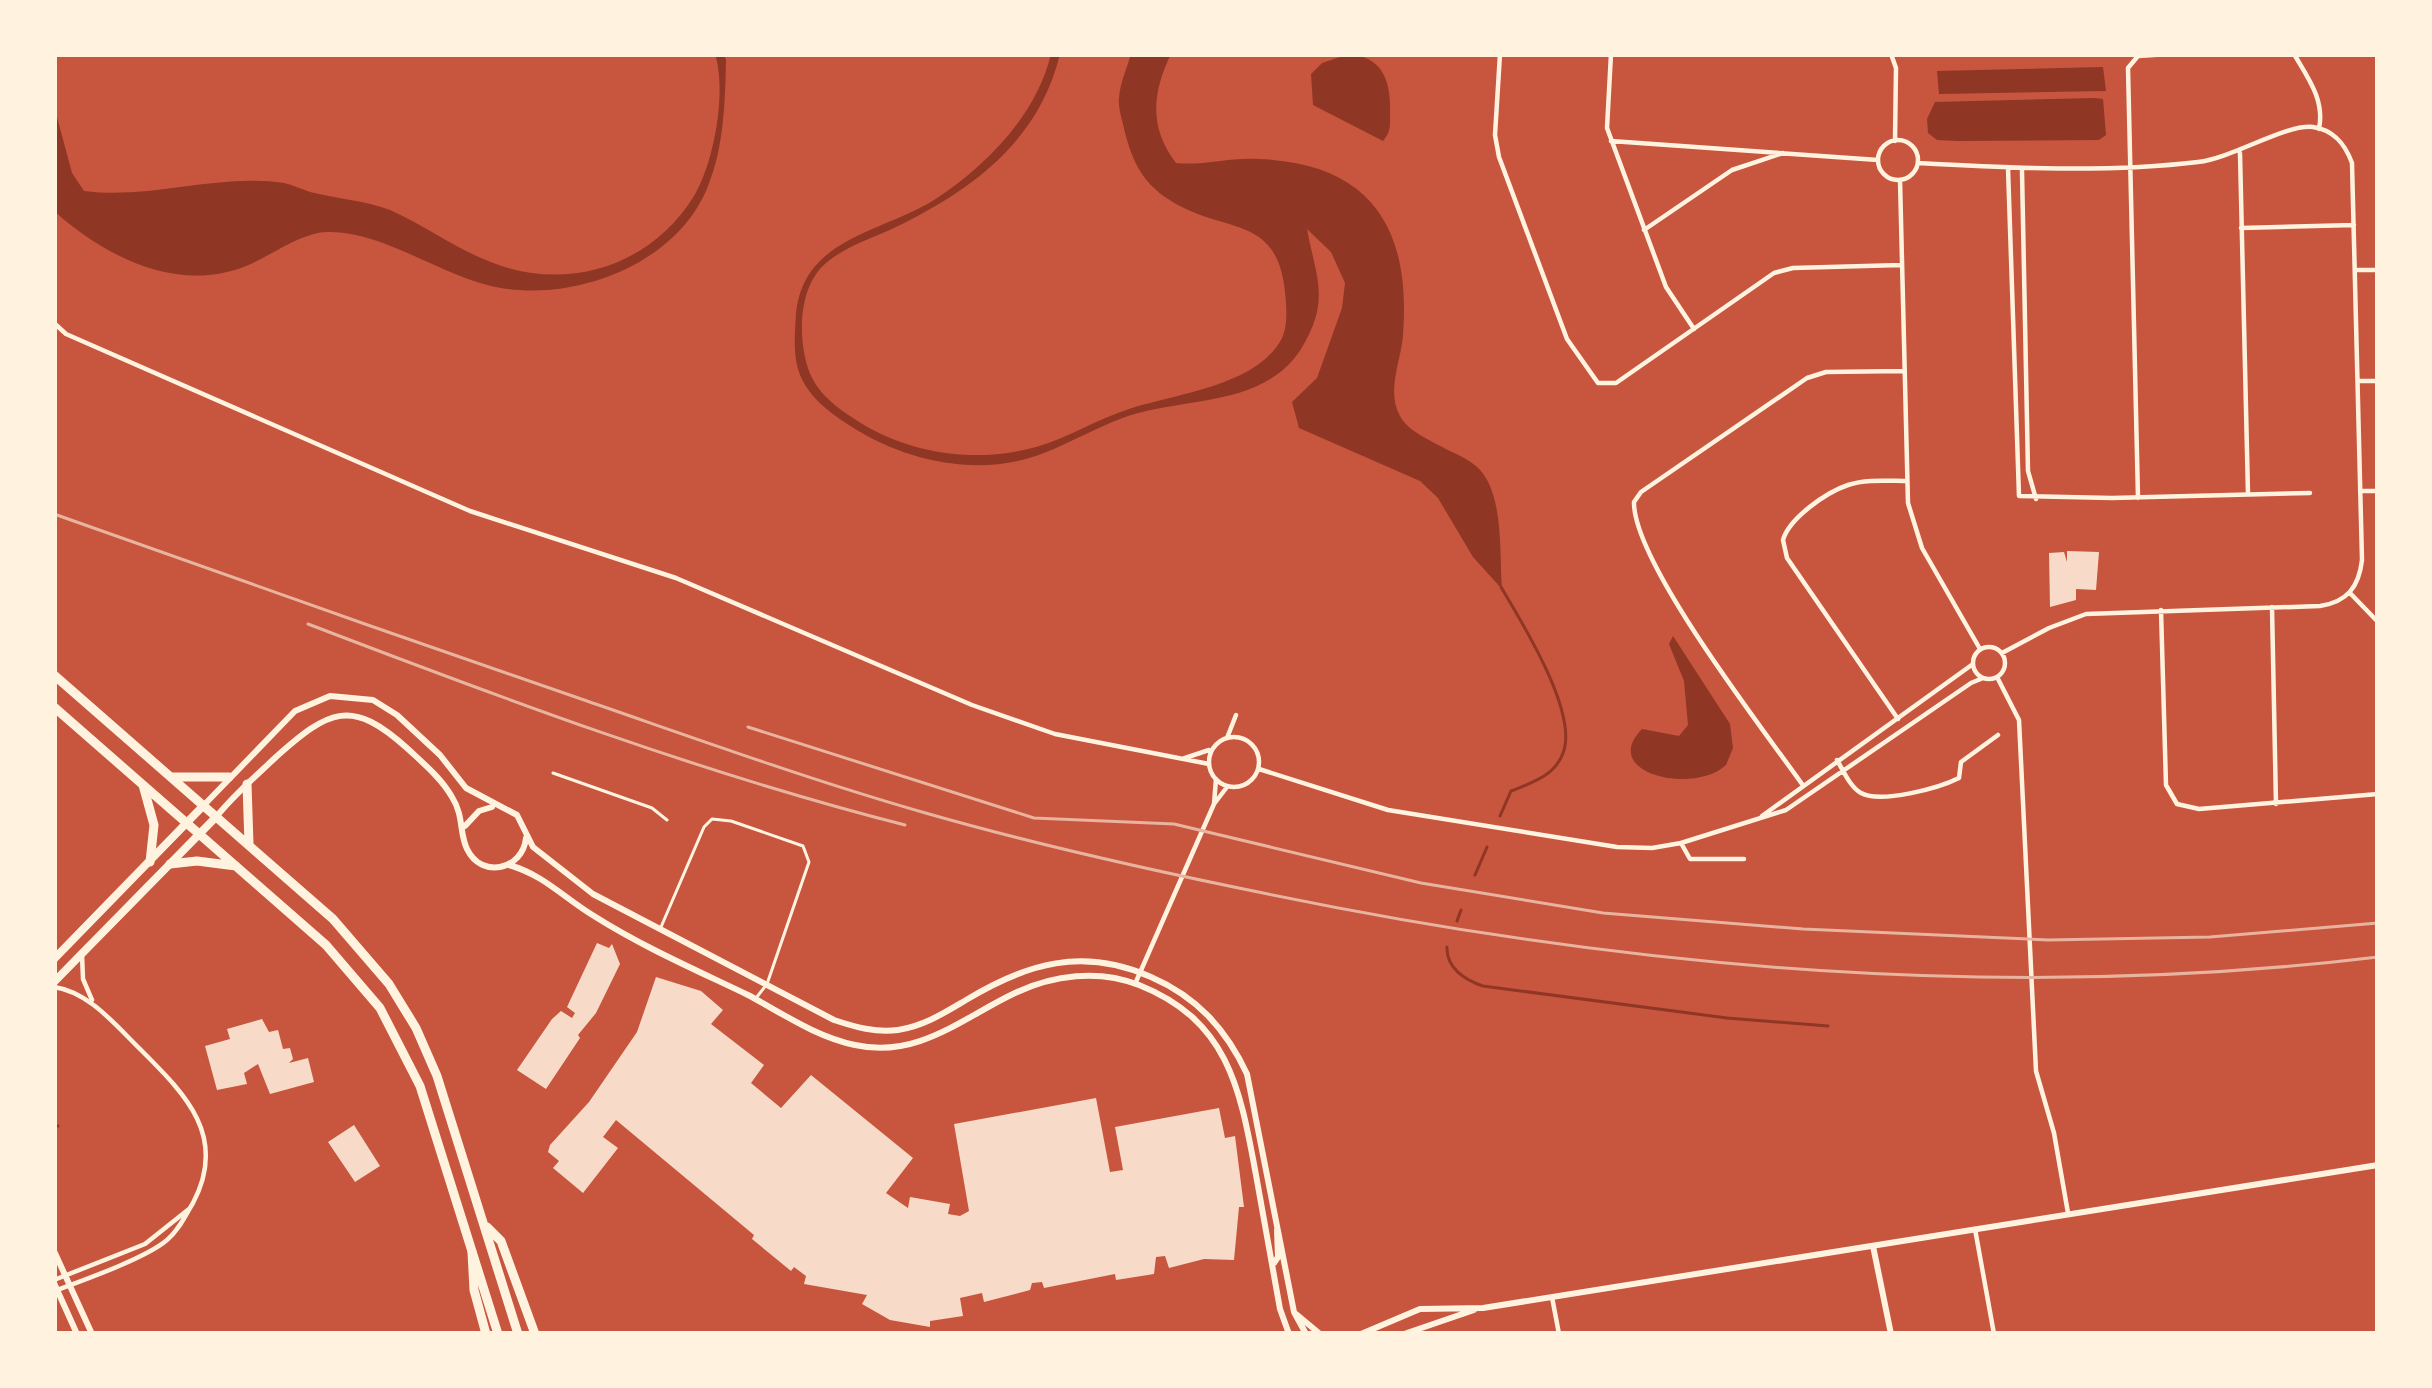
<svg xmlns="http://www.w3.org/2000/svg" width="2432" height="1388" font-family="Karla,sans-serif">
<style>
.water{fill:#8f3625}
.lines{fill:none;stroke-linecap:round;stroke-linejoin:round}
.stream{stroke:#8f3625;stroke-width:3}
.building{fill:#f7dbc8}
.service{stroke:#fff3e0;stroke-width:3}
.minor{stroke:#fff3e0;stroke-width:4.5}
.tertiary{stroke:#fff3e0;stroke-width:6}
.secondary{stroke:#fff3e0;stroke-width:8}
.trunk{stroke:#fff3e0;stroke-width:9}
.motorway{stroke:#fff3e0;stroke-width:9}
.tram{stroke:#e9b49f;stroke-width:3}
.rail{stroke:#e9b49f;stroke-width:3}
</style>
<rect width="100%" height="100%" fill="#c8553d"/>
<!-- water -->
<path class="water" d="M715,54h9l2,6c-1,42 -2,87 -18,126 -30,77 -130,115 -207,102 -56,-9 -116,-57 -173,-56 -24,0 -54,21 -75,31 -70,33 -145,-4 -199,-52v-105l18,67 12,18c66,9 133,-18 200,-8 9,2 17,6 26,9 27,7 54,8 80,18 36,16 69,41 106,54 76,28 157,-1 198,-68 20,-33 33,-105 21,-142z
M1051,54h9c-21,86 -85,134 -162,172 -24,12 -51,19 -72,37 -27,23 -28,71 -19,102 7,25 26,40 46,53 53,36 122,46 183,29 32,-9 61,-28 93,-38 44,-15 129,-23 153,-71 7,-15 4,-38 2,-54 -10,-64 -54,-53 -100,-76 -39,-19 -52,-43 -61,-84 -2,-8 -5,-18 -4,-26 1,-15 8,-30 12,-44h40c-19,39 -22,74 5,109 28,3 54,-6 82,-4 114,4 153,70 145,176 -2,27 -17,55 -3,81 9,16 30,24 44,32 10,5 24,11 32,18 29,25 23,88 26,123l-29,-32 -35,-59 -18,-17 -121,-53 -7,-26 25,-24 25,-70 3,-25 -14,-31 -24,-23c9,49 24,71 -6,120 -37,58 -116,48 -173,67 -29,10 -56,26 -84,37 -63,25 -137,9 -192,-26 -22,-14 -46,-31 -54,-58 -5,-17 -3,-38 -2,-55 7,-76 85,-81 138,-114 52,-33 103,-86 117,-146z
M1349,54c35,3 42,29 41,59 0,13 1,19 -7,28l-70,-36 -2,-31 11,-11z
M2103,67l3,24 -167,3 -2,-23z
M2095,98l8,1 3,36 -7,5 -142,1 -20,-1 -9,-7 -1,-14 8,-17z
M1673,636l57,88 3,24 -7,17c-31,30 -128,9 -84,-36l37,7 9,-11 -4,-44 -15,-37z"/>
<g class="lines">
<!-- stream -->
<path class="stream" d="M1500,816l11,-25c20,-8 44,-15 52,-38 16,-40 -42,-132 -62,-166
M1475,875l12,-28
M1457,921l4,-11
M1447,947c-1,21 18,33 36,39l244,32 101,8
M54,1124l4,2"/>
</g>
<!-- building -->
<path class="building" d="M2067,551l32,1 -3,38 -20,-1v11l-26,7 -1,-54 15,-1 3,10z
M597,943l12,5 3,-4 8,20 -24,49 -18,22 2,3 -34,51 -29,-19 35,-51 9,-8 11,7 3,-5 -8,-6z
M656,977l45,14 22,19 -12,14 53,41 -13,18 30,25 30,-33 102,83 -27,35 22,15 2,-11 40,7 -2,10 12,2 9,-5 -15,-87 142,-26 14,74 13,-2 -8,-43 104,-19 6,30 10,-2 9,71h-5l-5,53 -30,-1 -35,9 -4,-12 -9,1 -2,17 -38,6 -1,-6 -71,14 -2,-6 -10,1 -2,7 -46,12 -2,-9 -22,5 3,18 -33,5v6l-40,-7 -28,-16 5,-9 -63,-11 2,-8 -12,-9 -3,4 -39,-32 2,-4 -138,-115 -13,17 15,11 -35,45 -30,-25 6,-7 -11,-9 2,-7 39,-43 48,-70z
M262,1019l7,13 9,-2 5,19 7,-1 3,11 -4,4 19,-5 6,24 -44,12 -12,-30 -14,9 3,11 -30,6 -12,-44 25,-7 -3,-10z
M354,1125l26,41 -25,16 -27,-40z"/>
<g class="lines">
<!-- service -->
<path class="service" d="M553,773l99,35 15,12
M661,927l43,-100 8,-8 19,2 72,25 6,16 -42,122 -11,14"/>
<!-- minor -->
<path class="minor" d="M1500,54l-5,81 4,22 68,182 31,44h18l158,-110 19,-5 108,-3
M1611,54l-4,74 59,159 28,42
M1891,54l5,14 -1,73
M2294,54c14,24 31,46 25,75
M1878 160a20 20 0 1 1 40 0a20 20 0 1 1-40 0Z
M1611,141l267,19
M2240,153l8,341
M1918,163c92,5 188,10 280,-1 35,-4 87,-38 115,-35 21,3 32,17 39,36l10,397c-3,27 -15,42 -42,46l-234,8 -37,14 -47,25
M2008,168l11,328 93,2 198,-5
M2022,171l6,300 8,28
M1900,180l8,323 14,45 58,101
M2241,228l113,-3
M1644,230l88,-60 51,-17
M2355,270h23
M54,323l12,11 404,177 206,67 296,127 83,29 154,30
M2360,381h18
M2360,491h18
M2138,498l-10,-430 10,-12 31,-2
M2350,593l28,29
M2272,607l4,197
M2161,610l5,175 11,19 22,5 179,-15
M1973 663a16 16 0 1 1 32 0a16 16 0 1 1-32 0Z
M1997,677l22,43 17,351 18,62 14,80
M1898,719l-111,-161 -4,-18c6,-22 44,-48 65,-55 18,-6 40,-4 58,-4
M1209 762a25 25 0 1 1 50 0a25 25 0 1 1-50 0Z
M1227,738l9,-23
M1185,758l24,-8
M1837,760c6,10 13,27 24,33 20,11 78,-5 98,-15l2,-16 37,-27
M1259,769l129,41 229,37 35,1 29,-5 9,16h54
M1802,784c-39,-55 -169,-222 -168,-282l7,-10 166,-114 19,-6 78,-1
M1214,804l2,-25
M1762,816l211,-152
M1681,843l105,-33 185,-127 12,-5
M82,954l1,25 9,21
M1135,984l79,-180 13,-17
M54,987c36,5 63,40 88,64 44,44 86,86 51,152 -8,13 -14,27 -26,37 -21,18 -83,40 -110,50
M1975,1229l19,105
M54,1280l91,-36 44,-35
M1552,1297l7,37"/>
<!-- tertiary -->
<path class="tertiary" d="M204,805l91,-94 35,-15 43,4 24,15 43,40 26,33 51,27 16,32 60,47 241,126c21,7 42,13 64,10 26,-4 46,-17 68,-30 61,-37 117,-53 185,-23 46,20 75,52 96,97l47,238 12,22
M217,816c18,-22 39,-40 59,-59 53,-47 75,-60 132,-8 16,15 33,29 44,48 12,19 7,35 15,52 15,31 56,20 59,-11
M465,826l14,-15 13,-4
M509,865c35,10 55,33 85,51 49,31 102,54 154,79 34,18 68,42 107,50 63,14 107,-27 160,-52 38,-18 83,-24 124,-8 90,36 101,104 117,190 8,45 16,89 24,134l9,25
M1873,1246l18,88
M54,1251l38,83
M1274,1263l4,-6 -1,-27
M54,1283l23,51
M1296,1314l24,20
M1361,1334l59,-25 63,-1 895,-143
M1404,1334l70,-24"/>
<!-- secondary -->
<path class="secondary" d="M54,959l150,-154
M54,982l163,-166"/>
<!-- trunk -->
<path class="trunk" d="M54,675l279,244 56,65 27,44 21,48 81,258
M54,707l272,238 54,63 40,78 78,248
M171,777h58
M247,784l2,60
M143,785l11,40 -4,37
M170,864l27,-3 39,5
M487,1227l14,14 34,93"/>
<!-- motorway -->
<path class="motorway" d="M472,1252l2,38 12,44"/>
<!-- tram -->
<path class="tram" d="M748,727l286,91 140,6 247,59 182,30 200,16 245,11 162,-3 168,-14"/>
<!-- rail -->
<path class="rail" d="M54,514c177,63 355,126 533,187 113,39 226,80 342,113 112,32 225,57 339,80 365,75 738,108 1110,63
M308,624c196,75 393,149 597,201"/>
</g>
<!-- border -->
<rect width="2432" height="1388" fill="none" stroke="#fff3e0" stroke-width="114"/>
</svg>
